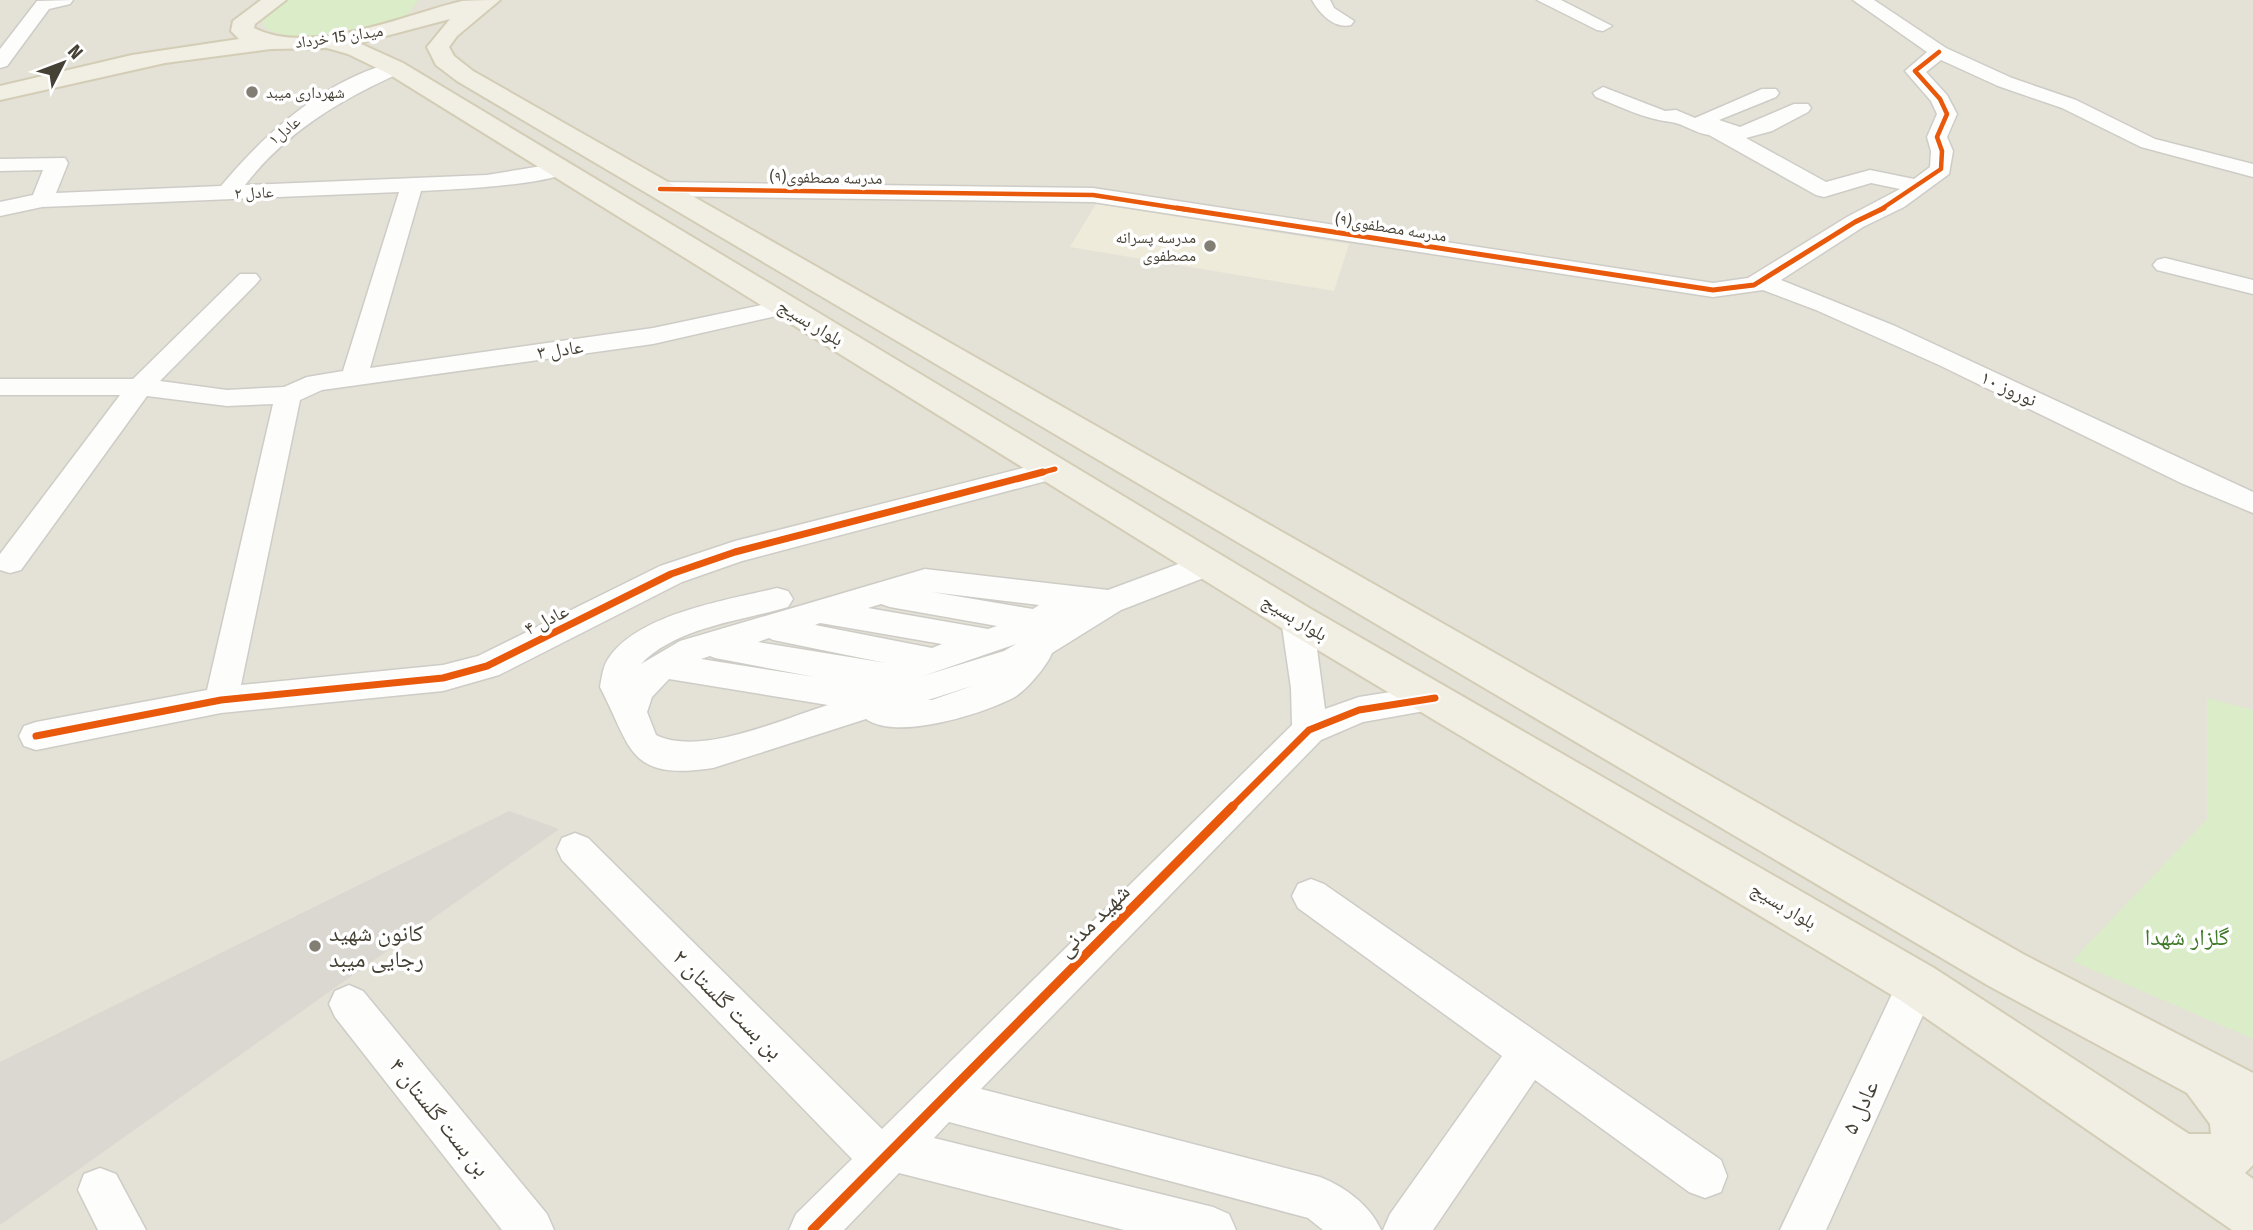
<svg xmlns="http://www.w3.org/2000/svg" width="2253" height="1230" font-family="'Fira Sans Condensed','Noto Naskh Arabic',sans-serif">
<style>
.residential{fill:#e4e1d6}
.education{fill:#eeebdb}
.green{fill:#dbecc8}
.building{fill:#dad8d1}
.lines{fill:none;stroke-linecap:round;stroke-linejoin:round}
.minor-casing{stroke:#ceccc6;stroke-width:3}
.major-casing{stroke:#d3cdb6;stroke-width:4}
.minor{fill:#fdfdfc;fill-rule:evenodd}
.major{fill:#f1eee3;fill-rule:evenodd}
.cycleway-far3-casing{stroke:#fff;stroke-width:7}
.cycleway-far2-casing{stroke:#fff;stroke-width:9}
.cycleway-far1-casing{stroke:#fff;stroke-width:11}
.cycleway-casing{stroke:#fff;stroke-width:13}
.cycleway-far3{stroke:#e8590c;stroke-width:4.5}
.cycleway-far2{stroke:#e8590c;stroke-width:5}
.cycleway-far1{stroke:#e8590c;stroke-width:7}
.cycleway{stroke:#e8590c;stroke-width:9}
.poi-dot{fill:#827e74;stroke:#fff;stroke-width:2.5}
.labels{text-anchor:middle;stroke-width:7;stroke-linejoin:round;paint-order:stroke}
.far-street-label{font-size:16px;fill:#464135;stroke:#fff}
.far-poi-label{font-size:16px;fill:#464135;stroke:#fff;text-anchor:start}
.street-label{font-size:19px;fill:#464135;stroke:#fff}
.near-street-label{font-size:23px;fill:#464135;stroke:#fff}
.near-poi-label{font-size:23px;fill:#464135;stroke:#fff;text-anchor:start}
.near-park-label{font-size:23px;fill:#3f7927;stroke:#fff}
</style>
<rect width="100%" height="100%" fill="#f0efe9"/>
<!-- residential -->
<path class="residential" d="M0,0h2253v1230h-2253z"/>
<!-- education -->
<path class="education" d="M1096,204l253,40 -15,47 -264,-44z"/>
<!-- green -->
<path class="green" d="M280,0h138c-18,40 -120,47 -153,28l-3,-8 5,-10z
M2207,698l46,12v329l-181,-78 135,-142z"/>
<!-- building -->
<path class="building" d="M509,811l50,18 -559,396v-163z"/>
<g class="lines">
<!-- minor casing -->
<g class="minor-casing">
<path id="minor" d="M73,0l-3,4 -21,5 -42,57 -7,2v-19l37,-48z
M1312,0h18l4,8 20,13 -3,4c-17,4 -31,-11 -39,-25z
M1537,0h24l51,26 -9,5 -6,-1z
M1853,0h21l72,48 66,30 64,22 79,39 98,25v13l-112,-30 -79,-39 -64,-22 -57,-26 -15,12 21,23 10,19 -10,23 6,14 -4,23 -45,33 -41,20 -82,53 114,46 358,166v21l-72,-30 -242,-118 -123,-55 -53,-20 -50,7 -620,-95 -433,-6 -11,-7 11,-7 433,6 620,95 35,-5 99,-61 53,-28 -29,-6 -47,14 -8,-2 -107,-60c-14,-2 -25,-11 -38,-13 -26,-3 -50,-15 -75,-25l-3,-4 10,-6 62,24 11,-1 19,8 67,-29h14l3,4 -3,4 -57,23 21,7 54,-23h14l3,4 -3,4 -36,19 -26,7 80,44 44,-12 44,9 16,-12 1,-16 -4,-14 10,-23 -6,-13 -26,-30 22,-19z
M395,62l7,2 3,4 -3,4c-62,28 -115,59 -157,113l242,-10 73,-12 11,6c-12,16 -126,21 -150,22l-51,177 283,-40 132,-28 9,2 3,5 -3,5 -141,32 -331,46 -22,10 -59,285 202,-20 35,-9 182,-90 75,-25 320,-81 10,2 4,7 -4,7 -323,85 -60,21 -183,93 -56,16 -222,22 -185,37 -12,-4 -5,-10 5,-10 12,-4 171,-32 66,-286 -46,2 -80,-10 -126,174 -11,3 -10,-3v-16l120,-159h-120v-16h133l107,-105h16l4,5 -4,5 -96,97 67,9 57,-3 23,-10 36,-6 56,-179 -357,15 -42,9v-14l33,-7 10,-25 -43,1v-12l65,-1 3,5 -12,30 165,-7c44,-53 105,-107 174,-124z
M2165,258l88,22v14l-96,-24 -4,-5 4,-5z
M1208,553l11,3 4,8 -4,8 -98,38 -69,43c-5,13 -26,38 -39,45 -31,16 -116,43 -147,21l-153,49c-86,13 -81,-20 -113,-81 2,-11 3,-22 10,-31 32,-43 117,-56 167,-68l11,3 5,8 -5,8c-47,14 -111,20 -147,57l39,-23 245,-72 183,21zM932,592l107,13 -6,4zM881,604l9,3 107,19 -9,3 -120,-21zM820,623l6,1 116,20 -10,4 -117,-23zM769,638l4,2 113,23 -128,-21zM1016,644l-12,7 -81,25zM710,656l5,2 100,19 -114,-18zM669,679l159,26c-46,14 -127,52 -172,30l-9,-23 5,-15zM975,685l-43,15h-4z
M1297,607l11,4 5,8 12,90 34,-12 76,-12 12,4 5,9 -5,9 -84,15 -42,18 -340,349 339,88c25,10 50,28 61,53h-58l-15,-12 -359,-96 -15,16 279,69 16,7 7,16h-112l-225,-57 -55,57h-55l7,-16 56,-55 -290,-299 -5,-11 5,-11 13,-5 13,5 294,291 410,-404 -1,-37 -10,-69 5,-8z
M1311,879l13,5 397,276 6,16 -6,16 -16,6 -16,-6 -154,-112 -102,150h-50l7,-16 112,-158 -204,-148 -6,-12 6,-12z
M1917,966l14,5 6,13 -111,246h-46l123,-259z
M349,985l14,6 184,223 7,16h-52l-167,-213 -6,-13 6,-13z
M100,1168l16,6 30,56h-48l-20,-40 6,-16z"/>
</g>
<!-- major casing -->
<g class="major-casing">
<path id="major" d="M261,0h25l-31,24 -1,4c57,29 150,-13 208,-27 12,-1 26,-1 38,-1l-43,36 -8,11 5,9 19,15 1550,883 230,119v92l-8,8 8,6v51h-21l-332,-230 -617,-371 -896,-556 -39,-19 -21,-6 -56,1 -106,14 -165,37v-14l132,-31 107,-16 -8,-8 2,-10zM450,19l-23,28 9,18 21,16 1532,905 198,107 23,31 1,10h-22l-255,-166 -623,-359 -908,-546 -44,-20z"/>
</g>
<!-- minor -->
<use href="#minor" class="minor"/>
<!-- major -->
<use href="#major" class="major"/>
<!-- cycleway-far3 casing -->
<g class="cycleway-far3-casing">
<path id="cycleway-far3" d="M660,189l433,6 96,15
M1880,210l61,-41 1,-18 -5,-14 10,-23 -7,-15 -25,-28 24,-19"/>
</g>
<!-- cycleway-far2 casing -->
<g class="cycleway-far2-casing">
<path id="cycleway-far2" d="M1177,208l536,82 41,-5 101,-63 29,-14
M1036,474l19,-5"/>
</g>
<!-- cycleway-far1 casing -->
<g class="cycleway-far1-casing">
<path id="cycleway-far1" d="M36,736l185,-36 222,-22 44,-12 184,-92 64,-22 308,-80
M1231,808l78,-78 50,-20 76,-12"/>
</g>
<!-- cycleway casing -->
<g class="cycleway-casing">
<path id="cycleway" d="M812,1230l421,-424"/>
</g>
<!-- cycleway-far3 -->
<use href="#cycleway-far3" class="cycleway-far3"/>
<!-- cycleway-far2 -->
<use href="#cycleway-far2" class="cycleway-far2"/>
<!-- cycleway-far1 -->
<use href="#cycleway-far1" class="cycleway-far1"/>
<!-- cycleway -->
<use href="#cycleway" class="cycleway"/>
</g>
<!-- markers -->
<g class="poi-dot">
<circle cx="252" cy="92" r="7"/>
<circle cx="1210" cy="246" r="7"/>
<circle cx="315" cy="946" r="7"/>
</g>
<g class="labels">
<!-- far-street labels -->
<g class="far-street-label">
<text transform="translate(339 36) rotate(-8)" y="6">میدان 15 خرداد</text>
<text transform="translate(284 130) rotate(-39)" y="6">عادل۱</text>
<text transform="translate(826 177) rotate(1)" y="6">مدرسه مصطفوی(۹)</text>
<text transform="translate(254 192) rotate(-2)" y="6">عادل ۲</text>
<text transform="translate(1391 227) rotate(9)" y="6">مدرسه مصطفوی(۹)</text>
</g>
<!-- far-poi labels -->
<g class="far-poi-label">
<text x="266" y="98">شهرداری میبد</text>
<text x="1196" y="243" text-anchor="end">مدرسه پسرانه<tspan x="1196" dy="18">مصطفوی</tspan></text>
</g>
<!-- street labels -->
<g class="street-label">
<text transform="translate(811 322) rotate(31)" y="7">بلوار بسیج</text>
<text transform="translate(560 349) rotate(-8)" y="7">عادل ۳</text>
<text transform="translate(2009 388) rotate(25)" y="7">نوروز ۱۰</text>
<text transform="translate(1295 617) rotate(31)" y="7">بلوار بسیج</text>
<text transform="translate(546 619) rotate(-26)" y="7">عادل ۴</text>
<text transform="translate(1784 905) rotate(31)" y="7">بلوار بسیج</text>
</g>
<!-- near-street labels -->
<g class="near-street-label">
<text transform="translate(1093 920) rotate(-45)" y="8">شهید مدنی</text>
<text transform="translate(728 1004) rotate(45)" y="8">بن بست گلستان ۲</text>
<text transform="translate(1860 1107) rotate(-65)" y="8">عادل ۵</text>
<text transform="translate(440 1117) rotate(51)" y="8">بن بست گلستان ۴</text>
</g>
<!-- near-poi labels -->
<g class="near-poi-label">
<text x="329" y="941">کانون شهید<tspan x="329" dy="26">رجایی میبد</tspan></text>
</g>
<!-- near-park labels -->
<g class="near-park-label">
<text x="2187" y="945">گلزار شهدا</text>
</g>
</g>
<!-- north arrow -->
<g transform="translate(63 63) rotate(48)" stroke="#ffffff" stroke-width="5" paint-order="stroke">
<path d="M0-5L12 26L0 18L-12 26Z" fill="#464135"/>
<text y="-10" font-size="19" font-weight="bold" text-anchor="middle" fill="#464135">N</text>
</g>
</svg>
